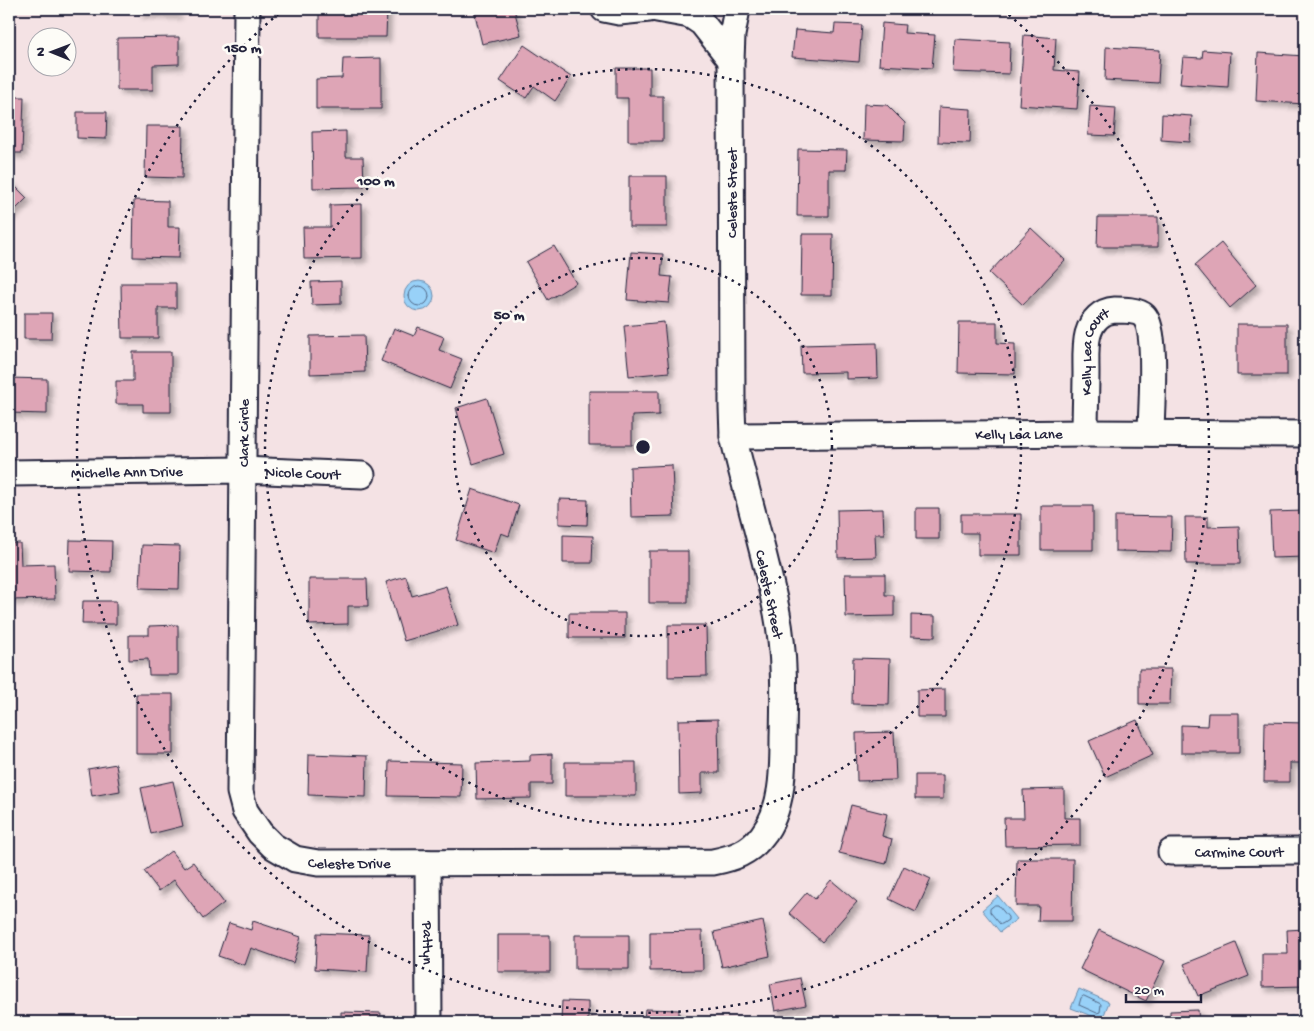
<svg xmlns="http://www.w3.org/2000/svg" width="1314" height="1031" font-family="'Gochi Hand',sans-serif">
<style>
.water{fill:#98d1f8;stroke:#698bac}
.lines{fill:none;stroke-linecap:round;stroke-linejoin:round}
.shore{stroke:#516887;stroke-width:1}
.building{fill:#dea5b6;stroke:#22223b;filter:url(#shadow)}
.minor-casing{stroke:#22223b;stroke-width:29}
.minor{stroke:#fdfcf7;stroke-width:25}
.ring{fill:none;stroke:#22223b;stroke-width:2.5;stroke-dasharray:2.5 5}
.labels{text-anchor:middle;stroke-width:5;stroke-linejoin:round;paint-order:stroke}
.street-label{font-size:15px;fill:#22223b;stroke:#fdfcf7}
.centre{fill:#22223b;stroke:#fdfcf7;stroke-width:2.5}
.ring-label{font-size:15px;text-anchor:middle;font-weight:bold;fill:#22223b;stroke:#fdfcf7;stroke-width:5;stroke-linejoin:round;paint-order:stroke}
</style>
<defs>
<filter id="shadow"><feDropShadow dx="4.5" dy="4.5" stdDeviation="2.5" flood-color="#0004"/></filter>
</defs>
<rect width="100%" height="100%" fill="#f4e2e4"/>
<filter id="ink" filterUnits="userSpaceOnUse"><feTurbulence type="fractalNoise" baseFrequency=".02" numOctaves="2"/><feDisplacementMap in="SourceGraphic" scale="10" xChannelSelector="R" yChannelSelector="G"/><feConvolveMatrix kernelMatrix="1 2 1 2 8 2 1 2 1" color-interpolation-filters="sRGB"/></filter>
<g filter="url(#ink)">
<!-- water -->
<path class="water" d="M404 296a15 15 0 1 1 30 0a15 15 0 1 1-30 0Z
M998,896l19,23 -17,13 -18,-22z
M1079,989l30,13 -7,18 -31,-12z
M1292,1016l9,3 3,3h-23l6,-5z"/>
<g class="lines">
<!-- shore -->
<path class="shore" d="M409 296a10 10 0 1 1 20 0a10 10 0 1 1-20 0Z
M995,905h3l10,12v3l-6,4h-2l-10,-12v-3z
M1084,996l17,8 -1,8 -3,1 -18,-8 2,-7z"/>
</g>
<!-- building -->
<path class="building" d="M138,9h39v5l-39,-1z
M347,9h40l-1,28h-67v-27z
M480,9h34l7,26 -39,9 -8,-34z
M882,23l23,2 -1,8 31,2 -3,33 -53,-3z
M835,24l27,1 -3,37 -67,-5 3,-27 39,3z
M1024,35l32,3 -2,32 26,2 -3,37 -58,-4z
M179,37v27l-26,1v25h-36v-52z
M955,39l55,3 -1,32 -56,-2z
M524,45l47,32 -16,24 -21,-15 -8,12 -26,-17z
M1106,47l54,3 -2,33 -53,-3z
M1203,50l27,2 -2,35 -48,-3 3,-27 19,1z
M1258,53l47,3v48l-49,-3z
M381,58v51h-65v-30l26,-1 1,-19z
M616,68h34v28h13v45h-35v-43h-12z
M9,97h15l-2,56h-13z
M864,104l23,1 18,18 -1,18 -41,-1z
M1090,106l26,2 -2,28 -26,-1z
M939,107l32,2 -1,34 -32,-1z
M77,112h30l-1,27 -29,-1z
M1162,114l30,2 -2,26 -29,-2z
M146,126h37l-1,52 -37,-1z
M346,131v26h17l1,30 -51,1 -1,-56z
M798,149l49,1 -1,20h-17v46h-32z
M629,176h38v51h-38z
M9,180l18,18 -18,18z
M134,200l34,1v26h12l-1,31 -46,-1z
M362,204v54l-58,1 -1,-32h27v-22z
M1098,217h60v30h-61z
M1031,228l34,32 -42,45 -34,-32z
M802,234h31l-1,61h-31z
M1221,243l35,42 -26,23 -35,-43z
M554,246l22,37 -28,17 -22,-38z
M631,252l32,2 -2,22 11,1 -3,26 -42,-3z
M341,281v23l-29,1 -1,-23z
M121,283h55v25h-18v30h-36z
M24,313h28l-1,26h-27z
M664,322l5,50 -40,4 -5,-50z
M959,322h38v21l18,1v30l-57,-1z
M1237,324h50v51h-50z
M418,327l26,10 -5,13 23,9 -12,30 -69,-28 13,-33 20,8z
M364,335l1,37 -55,2v-38z
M877,343l1,35 -32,1v-7l-44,1 -1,-28z
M133,352h38v60h-28v-8h-27v-23h17z
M9,378l38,1v35l-38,-1z
M589,391h70v24l-27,1v29h-43z
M487,398l17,56 -31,10 -17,-56z
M672,465l2,51 -43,1 -1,-50z
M472,489l47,16 -10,31 -8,-3 -7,20 -38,-13z
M559,499l29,1 -1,25 -28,-1z
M1041,506h52v44h-52z
M916,508h23v31h-23z
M883,509l1,25h-9l1,23 -38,1 -1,-48z
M1305,511v46l-33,1 -2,-46z
M961,514h60v41h-43v-22h-17z
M1115,516l57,1 -1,35 -56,-1z
M1185,517h23v10l31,-1 1,38h-54z
M563,535l30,1 -1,27h-29z
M70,540l42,1 -1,31 -42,-1z
M9,543h11l1,22 33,-1 1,35 -46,1z
M142,545l38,1 -1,43 -39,-1z
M649,551h39v52h-39z
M845,574h40v21h9v21l-48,1z
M406,576l6,20 34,-10 12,39 -54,16 -18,-59z
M309,579h58l1,27h-20v18l-39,1z
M83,601h33v23h-34z
M569,613h56v25h-56z
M911,615l24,1v21l-24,-1z
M178,625v50h-29l-1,-16 -19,1v-25h20v-9z
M668,625h38l1,51 -39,1z
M853,658l37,1 -1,46 -37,-1z
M1139,669h32l-1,35h-31z
M945,689v28h-28v-27z
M136,694h37v60h-37z
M1208,713h31v40h-58v-28l26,1z
M718,719l1,54h-17v20l-23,1 -1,-74z
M1137,720l16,35 -48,22 -16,-36z
M1265,722l40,1v40h-15v19h-26z
M894,732l2,48 -39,1 -1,-48z
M309,754l58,2 -1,41 -58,-2z
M552,754v30h-21v14l-54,1 -1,-36 54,-2v-6z
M389,761l73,2 -1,34 -73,-1z
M565,762h71v34h-71z
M116,764l4,27 -28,5 -4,-27z
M915,775h28v24h-28z
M173,781l10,45 -32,8 -10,-46z
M1064,789v29h16v27l-75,1 -1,-28h20l-1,-28z
M851,805l36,9 -5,22 10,3 -6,25 -47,-11z
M171,851l13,17 9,-6 31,41 -21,16 -29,-39 -15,11 -15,-20z
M1017,859h56l-1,62h-34l1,-15h-23z
M904,866l27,13 -15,33 -27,-13z
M831,880l26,22 -35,40 -33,-29 18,-21 8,7z
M253,921l48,16 -8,26 -42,-15 -6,17 -27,-9 11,-33 22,7z
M763,921l7,35 -48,11 -8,-35z
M1305,929v57l-43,1v-33h26l-1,-24z
M1099,930l66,31 -19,40 -66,-32z
M702,931l1,39 -53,1v-39z
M317,933l52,2 -2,37 -52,-3z
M498,935h52v37h-52z
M575,935h54v34h-54z
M1236,943l13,33 -51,20 -14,-32z
M800,978l6,27 -31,6 -5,-27z
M562,1001l26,1v20h-27z
M645,1009l34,1v12h-35z
M1198,1010l1,12h-29v-11z
M341,1012l40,1 -1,9h-39z
M490,1017h27v5h-27z"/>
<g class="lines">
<!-- minor casing -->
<g class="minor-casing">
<g id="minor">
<path id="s1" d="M247,9l-7,783 5,19 15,22 13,13 22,13 23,4 395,-1c20,-4 36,-9 49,-26 21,-26 21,-66 21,-98 1,-42 2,-84 -6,-125 -12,-59 -30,-118 -44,-177l-1,-28 -1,-348 1,-25 5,-26"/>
<path d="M604,9l15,3 30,-3"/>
<path d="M657,9l33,6 12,8 29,37"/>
<path id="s2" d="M1085,433c0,-20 1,-41 1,-61 0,-13 -1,-27 2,-38 4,-14 13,-23 27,-24 8,0 23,0 29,6 14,15 7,95 7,117"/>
<path id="s3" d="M733,436l352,-3 220,1"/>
<path id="s4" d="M9,473l234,-3 119,5"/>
<path id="s5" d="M1171,852l134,-1"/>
<path id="s6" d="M428,863l1,159"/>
</g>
</g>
<!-- minor -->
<use href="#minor" class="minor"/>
</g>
</g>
<!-- distance rings -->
<g class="ring">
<circle cx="643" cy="447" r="189"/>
<circle cx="643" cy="447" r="378"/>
<path d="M1003 10A566 566 0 1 1 283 10"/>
</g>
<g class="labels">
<!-- street labels -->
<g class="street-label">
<text transform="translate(731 193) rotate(-90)" y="5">Celeste Street</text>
<text dy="5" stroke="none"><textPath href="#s2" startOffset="84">Kelly Lea Court</textPath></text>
<text transform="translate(243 433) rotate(-90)" y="5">Clark Circle</text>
<text dy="5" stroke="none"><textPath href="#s3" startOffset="286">Kelly Lea Lane</textPath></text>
<text dy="5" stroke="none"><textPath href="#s4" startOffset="118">Michelle Ann Drive</textPath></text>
<text dy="5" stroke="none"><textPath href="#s4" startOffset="294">Nicole Court</textPath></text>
<text transform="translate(770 594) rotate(78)" y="5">Celeste Street</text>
<text dy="5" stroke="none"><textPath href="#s5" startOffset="68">Carmine Court</textPath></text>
<text dy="5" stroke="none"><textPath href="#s1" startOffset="928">Celeste Drive</textPath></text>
<text dy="5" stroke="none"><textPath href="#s6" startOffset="80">Pattyn</textPath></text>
</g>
</g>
<circle cx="643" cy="447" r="8" class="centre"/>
<g class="ring-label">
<text x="243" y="52">150 m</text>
<text x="376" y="185">100 m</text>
<text x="509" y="319">50 m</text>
</g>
<!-- margin -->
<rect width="1314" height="1031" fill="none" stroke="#fdfcf7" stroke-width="30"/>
<rect x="15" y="15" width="1284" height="1001" fill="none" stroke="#22223b" stroke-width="2" filter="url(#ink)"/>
<!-- north arrow -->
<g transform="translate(52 52) rotate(271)"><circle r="24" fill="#fdfcf7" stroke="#a5a5ac"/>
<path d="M0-4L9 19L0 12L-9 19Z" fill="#22223b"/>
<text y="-8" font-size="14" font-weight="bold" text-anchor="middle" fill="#22223b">N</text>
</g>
<!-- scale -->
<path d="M1126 994v8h75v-8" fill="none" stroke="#22223b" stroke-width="2.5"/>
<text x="1134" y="994" font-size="15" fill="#22223b" stroke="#fdfcf7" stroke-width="4" paint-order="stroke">20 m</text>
</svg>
